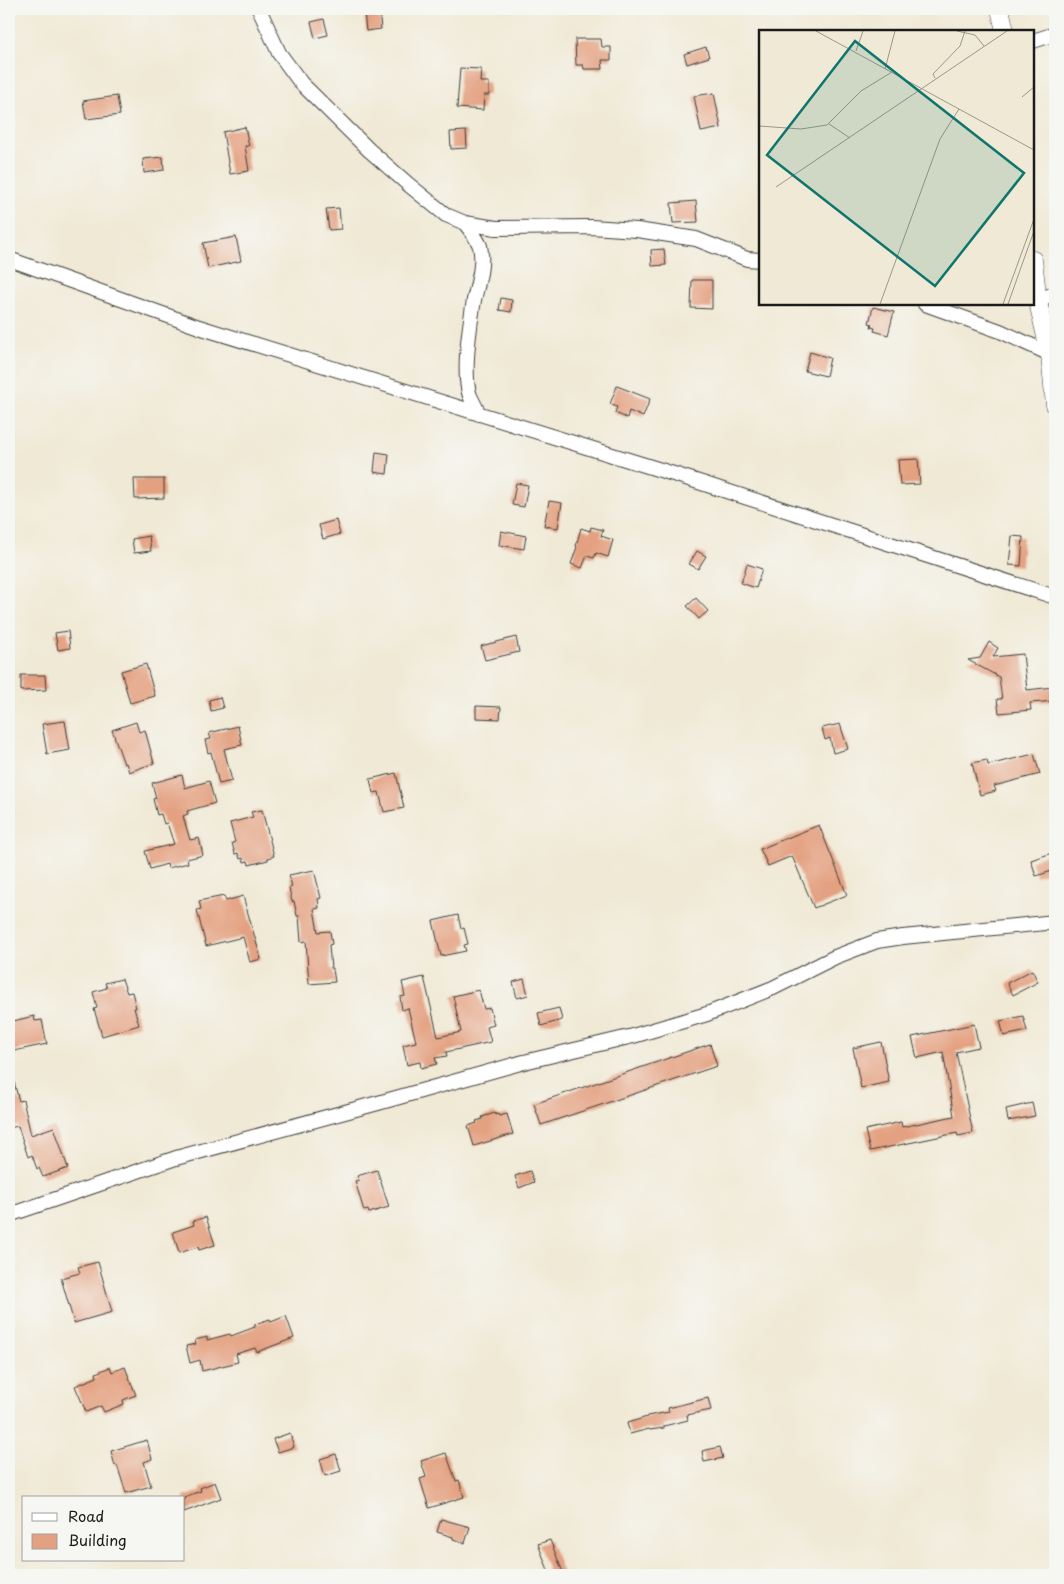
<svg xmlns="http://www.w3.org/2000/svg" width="1064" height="1584" font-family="'Playpen Sans',sans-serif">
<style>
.building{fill:#e4a181}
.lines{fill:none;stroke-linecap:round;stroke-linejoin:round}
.minor-casing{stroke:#3c3b38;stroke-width:16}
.major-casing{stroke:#3c3b38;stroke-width:19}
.minor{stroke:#fff;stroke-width:14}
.major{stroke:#fff;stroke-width:18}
.inset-road{fill:none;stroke:#9b978b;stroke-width:1}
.view{fill:#0f766e;fill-opacity:0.15;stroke:#0f766e;stroke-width:2.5}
.inset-edge{fill:none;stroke:#1c1c1c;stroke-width:2.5}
</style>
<rect width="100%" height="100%" fill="#f6f6f2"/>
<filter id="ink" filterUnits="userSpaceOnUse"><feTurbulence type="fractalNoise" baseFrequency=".02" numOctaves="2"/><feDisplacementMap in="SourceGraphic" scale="10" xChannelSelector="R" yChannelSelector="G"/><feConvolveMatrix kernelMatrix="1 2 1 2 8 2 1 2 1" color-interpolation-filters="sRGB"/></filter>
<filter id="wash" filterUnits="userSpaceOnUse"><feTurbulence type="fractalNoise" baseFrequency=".0096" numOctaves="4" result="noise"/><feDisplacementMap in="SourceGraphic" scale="20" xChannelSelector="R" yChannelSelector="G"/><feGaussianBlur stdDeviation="1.12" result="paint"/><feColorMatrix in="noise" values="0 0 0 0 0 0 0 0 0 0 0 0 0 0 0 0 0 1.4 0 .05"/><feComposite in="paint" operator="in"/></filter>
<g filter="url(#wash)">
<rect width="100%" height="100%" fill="#f0e9d5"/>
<g id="blocks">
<!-- building -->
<path class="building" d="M379,10l2,19 -15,2 -2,-19z
M324,19l4,16 -13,3 -4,-16z
M575,39h26l1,8h9v13h-9l1,9h-19l-1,-4h-7z
M706,47l3,10 -22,7 -3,-10z
M460,68l21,1 -1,13h9v13h-5l-1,15 -26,-2z
M714,93l7,35 -20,4 -7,-36z
M117,96l3,19 -34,4 -3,-18z
M245,127l4,19h-4l4,25 -19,3 -7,-42z
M466,131l1,17 -16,1 -1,-17z
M163,157l1,13 -20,3 -1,-14z
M696,201l2,21 -25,1 -2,-20z
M339,208l2,21 -12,1 -3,-21z
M236,237l5,24 -33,7 -5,-25z
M664,249l2,16 -14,1 -1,-16z
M692,280h20v29l-21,-1z
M501,298l11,2 -1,12 -12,-2z
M873,307l21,5 -6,23 -14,-4 1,-3 -4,-1 1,-3 -3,-1z
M810,352l20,6 -4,18 -21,-5z
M617,386l33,13 -7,18 -14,-6 -2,7 -12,-5 2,-6 -7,-3z
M376,452l13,2 -2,20 -13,-2z
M918,459l2,25 -20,1 -2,-25z
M134,479h30v19l-29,1z
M516,483l12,2 -4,22 -12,-2z
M549,501l13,2 -4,25 -14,-2z
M336,520l4,14 -17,5 -4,-14z
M591,527l12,3 -2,6 12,4 -5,17 -12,-4 -2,5 -7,-2 -5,12 -11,-4 6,-17 -1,-1 5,-18 9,3z
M501,531l25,5 -2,13 -25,-4z
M149,536l2,15 -17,2 -2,-14z
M1012,536l11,1 -2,29 -12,-1z
M697,551l9,5 -8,13 -9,-5z
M747,564l15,5 -6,19 -15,-5z
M696,598l12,13 -9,8 -12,-13z
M68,631l2,17 -12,2 -3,-17z
M516,637l3,15 -34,8 -4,-14z
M989,642l9,6 -5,9 30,-3 4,36 26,-3 2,14 -25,2 1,7 -32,3 -2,-14h5l-3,-22 -31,-17 12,-2z
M146,664l9,32 -25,7 -9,-32z
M21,675h24l1,15 -25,1z
M220,697l3,11 -12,3 -2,-11z
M476,706l25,1 -1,12 -24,-1z
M65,721l5,29 -23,4 -5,-30z
M136,722l3,10 6,-2 9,33 -25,9 -3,-9 -2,1 -12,-34z
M840,724l8,25 -15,4 -3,-15 -5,2 -3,-12z
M238,726l4,19 -18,4 8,32 -13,3 -8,-32 -3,1 -3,-13 6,-1 -2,-6z
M1034,754l6,20 -46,12 2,5 -16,4 -8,-32 15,-3 1,5z
M396,773l8,35 -20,4 -5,-20 -6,1 -3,-14z
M182,775l3,13 24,-7 6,22 -28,8 1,3 -5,2 7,24 9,-2 4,17 -16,4 1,4 -20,5 -1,-4 -17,5 -5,-18 29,-7 -7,-21 -3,1 -3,-10 -4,1 -4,-16 3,-1 -4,-15z
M262,810l12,46 -6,2v2l-19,5 -1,-4 -4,1 -1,-4 -3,1 -2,-6 -3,1 -3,-11 3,-1 -5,-19 23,-6 -2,-5z
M819,825l28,70 -33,13 -22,-52 -24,10 -8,-17z
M1055,852v18l-19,6 -5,-16z
M314,870l7,28 -3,1 1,9 -5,1 4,23 12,-1 2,13 -3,1 2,24h2l2,13 -26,2 -3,-43 -5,1 -2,-26h-2l-3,-15 -2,1 -3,-14 3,-1 -3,-12z
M224,896l2,5 17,-5 18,63 -11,3 -7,-25 -37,9 -9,-36 4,-1 -2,-8z
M458,915l3,14 3,-1 4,16 -4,1 2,6 -25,5 -8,-35z
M1032,970l6,12 -25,13 -6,-12z
M424,977l14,60 23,-5 -8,-36 26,-6 5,19 6,-1 4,17 -7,2 4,15 -45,10 1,4 -12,2 2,6 -16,4 -1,-6 -13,3 -4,-20 13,-3 -8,-34 -6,2 -2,-13 5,-1 -3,-14z
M122,979l5,14 5,-1 4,16h-2l5,17 -37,11 -8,-27 3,-1 -4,-16 14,-4 -2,-5z
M524,979l4,16 -11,3 -4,-16z
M559,1008l3,12 -21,6 -3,-13z
M34,1016l1,5 7,-1 5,24 -38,8v-30z
M1023,1016l4,15 -23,5 -4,-15z
M974,1024l5,23 -23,5 17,81 -15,3 -1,-3 -87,18 -5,-21 36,-8 1,5 52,-11 -11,-64 -26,6 -5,-21z
M881,1042l8,40 -28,6 -8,-40z
M710,1044l7,22 -176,59 -7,-21z
M9,1078h4l6,23 4,-1 8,35 23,-8 14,41 -25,9 -4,-9 -2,1 -5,-14 -4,2 -10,-31 -9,2z
M1032,1103l3,13 -27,5 -2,-12z
M495,1113l1,2 2,-1 1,2 8,-2 6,20 -39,12 -6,-20 9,-3 -1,-2 7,-2 -1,-2z
M377,1170l12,37 -20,6 -1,-3 -4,1 -9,-30 4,-1 -2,-4z
M530,1171l4,11 -15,6 -4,-12z
M206,1217l9,28 -16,5 -1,-3 -19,6 -6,-21 21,-7 -1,-4z
M98,1262l14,50 -38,11 -13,-45 19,-5 -2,-6z
M286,1316l8,22 -37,14 -2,-4 -19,6 2,8 -36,9 -2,-11 -10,3 -4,-17 10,-2 -1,-4 12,-3v3l23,-6 1,2 24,-9v-3l15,-5 1,3z
M110,1367l2,5 13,-5 11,28 -13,5 1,4 -20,8 -3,-6 -15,6 -11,-26 22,-9 -1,-4z
M708,1398l3,12 -24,5 1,5 -24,6v2l-14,2 -1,-1 -19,5 -3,-11 20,-6v-1l22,-4 -1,-4z
M290,1433l4,14 -16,5 -5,-13z
M147,1440l5,19 -8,3 7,24 -25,7 -9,-28 -2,1 -4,-15z
M720,1447l3,11 -19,4 -2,-11z
M446,1453l10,28 3,-1 5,17 -35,11 -9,-29 6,-2 -5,-16z
M336,1454l5,17 -16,5 -5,-17z
M215,1482l6,16 -37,14v-15l17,-6 -1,-3z
M441,1519l29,8 -5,16 -12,-4v-2l-16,-5z
M550,1540l14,35h-14l-12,-31z"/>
</g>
</g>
<g filter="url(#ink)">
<use href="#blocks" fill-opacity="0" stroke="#3c3b38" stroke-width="1"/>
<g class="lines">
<!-- minor casing -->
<g class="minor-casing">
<path id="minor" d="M259,9l20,44 22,30 68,67 40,35 37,30 19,8 31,5 95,-1 46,3 59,9 51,20 13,1
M1033,41l22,-7
M465,223c5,7 12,15 15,23 4,18 -2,36 -6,54 -4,24 -12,73 -4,96 3,6 6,12 9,18
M9,259l190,68 481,149 375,121
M1038,302l17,-9
M925,304l75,27 50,23
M9,1215l167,-57 202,-55 146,-41 109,-26 74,-22 66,-26 62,-31 42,-16 26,-4 152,-15"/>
</g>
<!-- major casing -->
<g class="major-casing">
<path id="major" d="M1000,9l5,22
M1033,260l5,42 12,52 5,51"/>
</g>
<!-- minor -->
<use href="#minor" class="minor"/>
<!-- major -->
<use href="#major" class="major"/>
</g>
</g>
<!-- overview -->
<g transform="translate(759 30)">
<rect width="275" height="275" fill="#f0e9d5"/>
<path class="inset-road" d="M57,1l218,119M198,1l18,4 9,11M97,21l7,-20M126,39l10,-38M176,48l-2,-4 27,-28 5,-15M263,67l12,-10M70,94l21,14M0,96l42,3 26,-4 34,-34 31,-19M17,157l231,-156M121,274l60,-165 19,-30M244,274l31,-85M249,274l26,-73"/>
<path class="view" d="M96,11l169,132 -89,113 -168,-131z"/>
<rect width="275" height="275" class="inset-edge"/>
</g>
<!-- margin -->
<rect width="1064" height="1584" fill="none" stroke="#f6f6f2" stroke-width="30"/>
<!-- legend -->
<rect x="22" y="1496" width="162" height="65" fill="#f6f6f2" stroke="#9f9f9c"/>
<rect x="32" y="1513" width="25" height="8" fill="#ffffff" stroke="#9f9f9c"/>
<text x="68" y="1522" font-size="15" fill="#1c1c1c">Road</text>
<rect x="32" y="1534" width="25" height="15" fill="#e4a181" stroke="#9f9f9c"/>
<text x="68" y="1546" font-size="15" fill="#1c1c1c">Building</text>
</svg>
